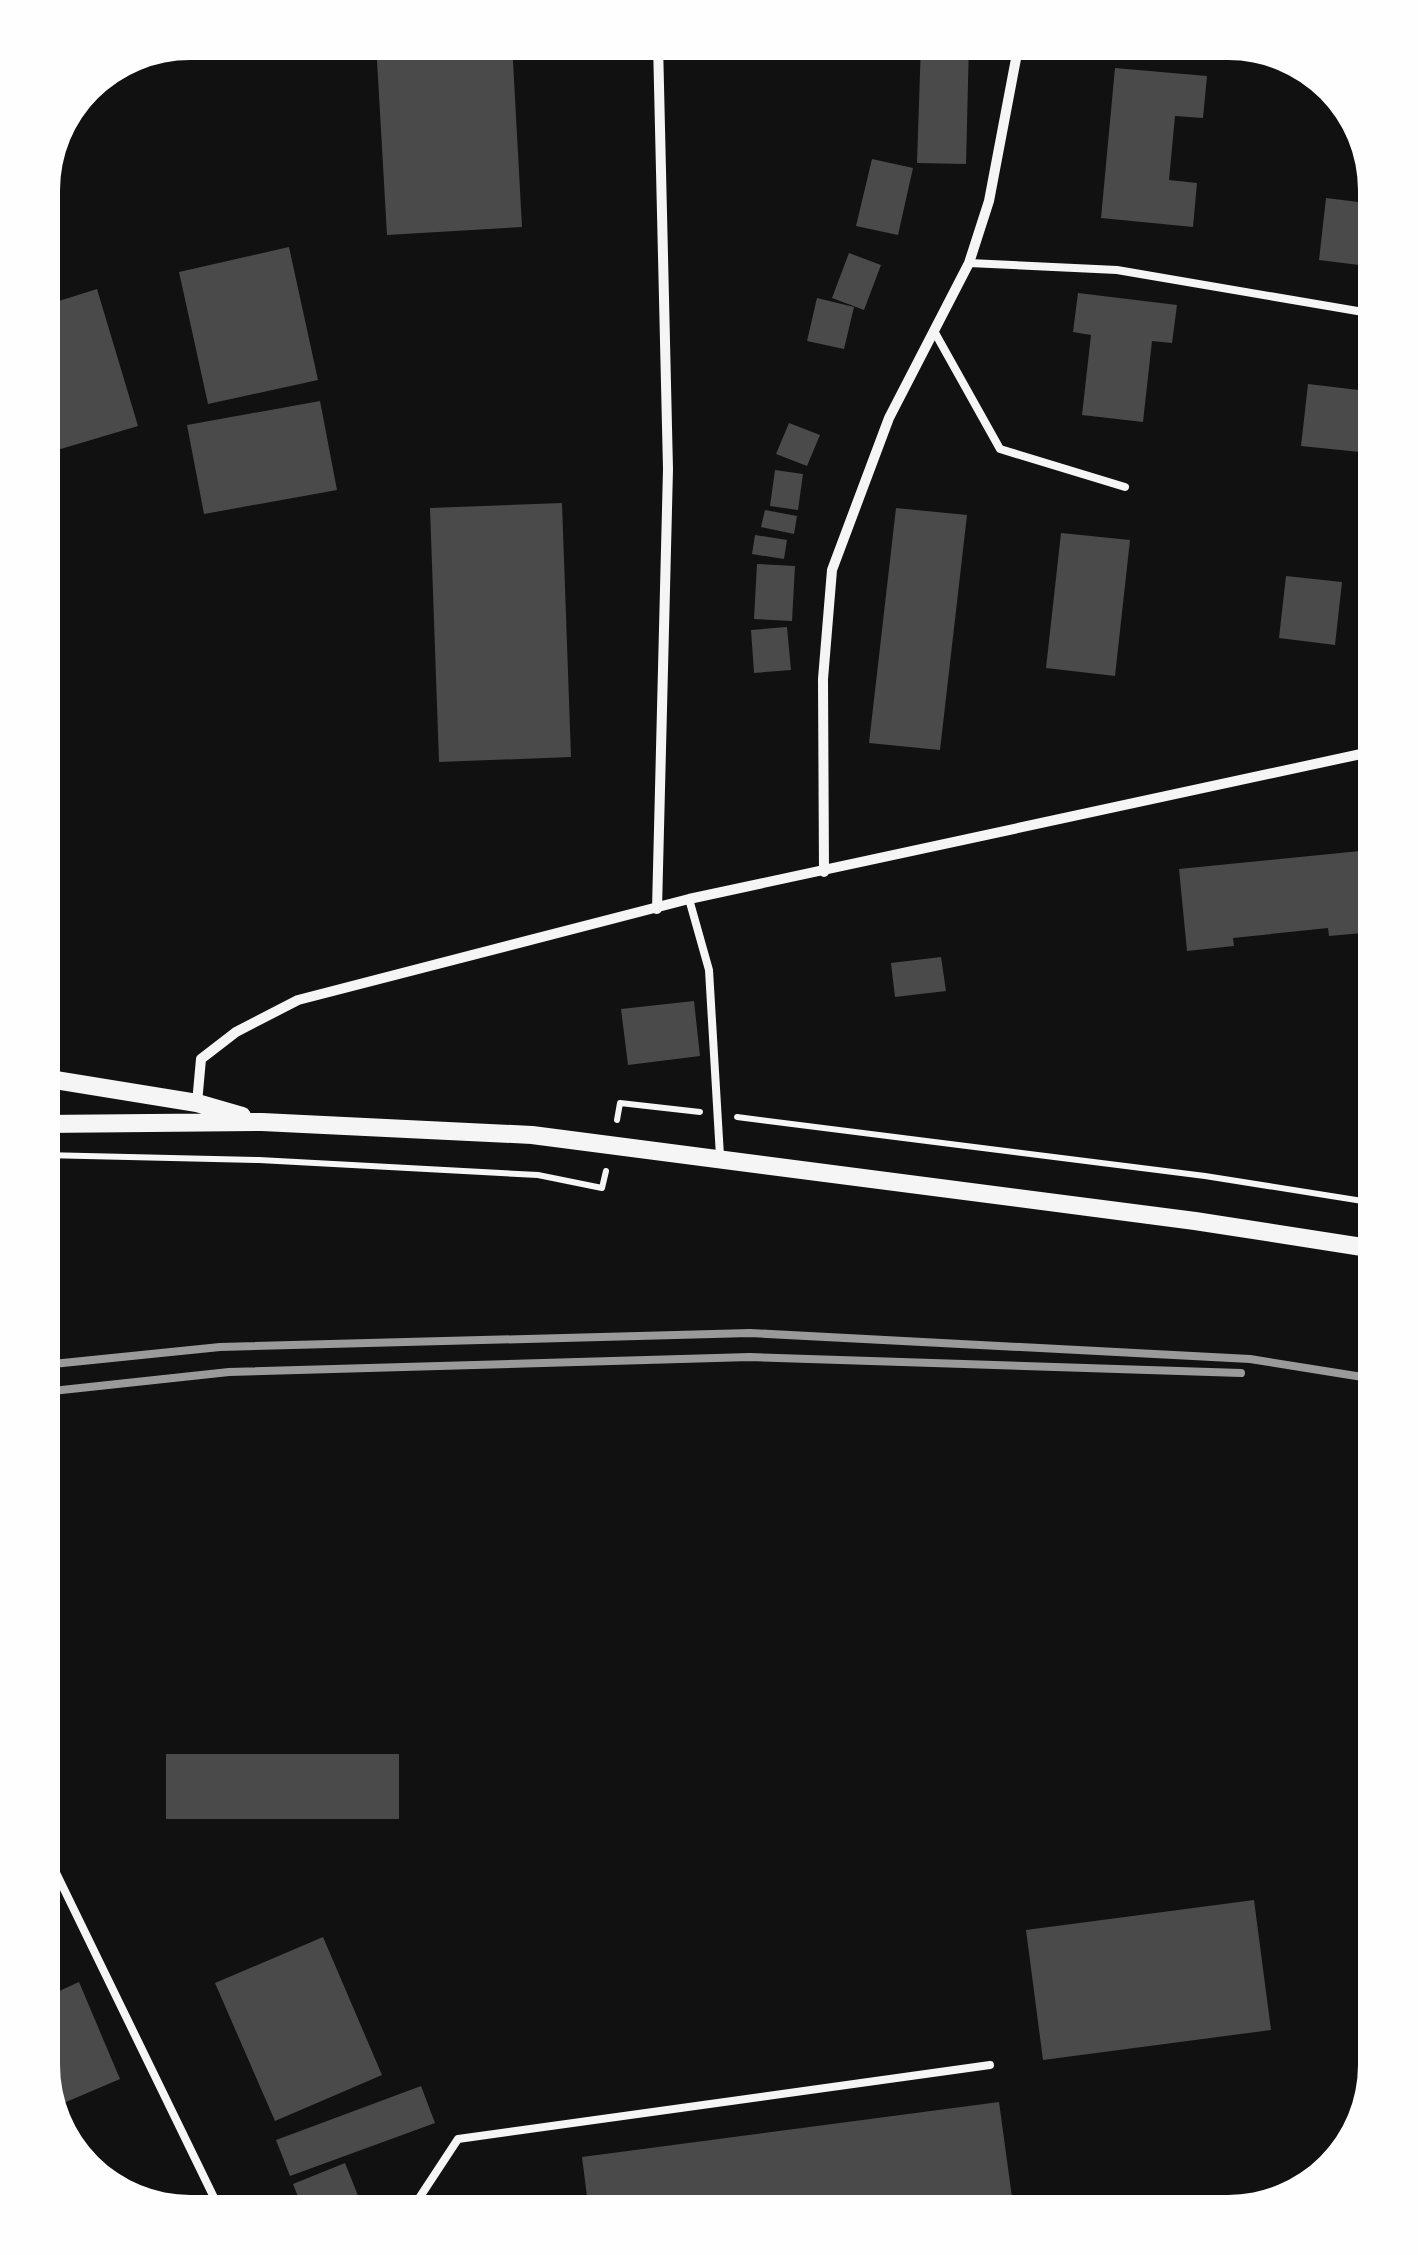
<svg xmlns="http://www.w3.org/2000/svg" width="1418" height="2255" font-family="'Exo 2',sans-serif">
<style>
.building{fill:#4a4a4a}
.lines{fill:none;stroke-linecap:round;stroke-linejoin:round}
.path{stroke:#f5f5f5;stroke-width:6}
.service{stroke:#f5f5f5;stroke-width:8}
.minor{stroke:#f5f5f5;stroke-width:10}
.tertiary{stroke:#f5f5f5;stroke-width:18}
.rail{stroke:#9a9a9a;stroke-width:8}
</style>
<rect width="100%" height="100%" fill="#111"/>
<!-- building -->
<path class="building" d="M376,43h136l10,184 -135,8z
M921,43h48l-3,121 -49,-1z
M1115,68l92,8 -4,42 -28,-2 -6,64 28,3 -4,44 -92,-9z
M1341,102l11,12 7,8 -20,-2z
M872,159l41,9 -15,67 -42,-9z
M43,193l15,42 -15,5z
M1326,198l49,6v63l-56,-7z
M289,247l29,133 -110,24 -29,-132z
M849,253l32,12 -17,45 -32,-12z
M97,289l41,137 -84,25 -11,-38v-107z
M1078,293l99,12 -5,38 -20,-2 -9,81 -61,-7 9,-80 -18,-3z
M817,298l37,9 -10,42 -37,-8z
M1308,384l59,7 -7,61 -59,-6z
M320,401l17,89 -133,24 -17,-89z
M789,423l31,12 -13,31 -31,-12z
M775,470l28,4 -5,36 -28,-4z
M562,503l9,254 -132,5 -9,-254z
M896,508l71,7 -27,235 -71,-7z
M765,510l32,6 -3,18 -33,-7z
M1061,533l69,7 -15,136 -69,-8z
M755,535l32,5 -3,19 -32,-5z
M757,564l38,2 -3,55 -38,-2z
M1286,576l56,6 -7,63 -56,-7z
M787,627l4,43 -37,3 -3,-43z
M1370,850l5,82 -46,4 -1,-8 -95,10 1,8 -47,5 -8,-82z
M941,957l5,34 -51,6 -4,-34z
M694,1001l6,55 -72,9 -7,-56z
M166,1754h233v65h-233z
M1254,1900l17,130 -228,30 -17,-130z
M323,1937l59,138 -107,46 -60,-138z
M79,1982l41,97 -68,29 -9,-43v-76l3,8z
M421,2086l14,37 -145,53 -14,-36z
M999,2102l15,110h-425l-7,-55z
M345,2163l14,35 -36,14h-19l-11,-28z"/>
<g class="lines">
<!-- path -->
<path class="path" d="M737,1117l468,59 170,27
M617,1120l3,-17 80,9
M43,1155l216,5 279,15 64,13 4,-17"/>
<!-- service -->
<path class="service" d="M969,263l148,7 258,44
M934,331l66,118 125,38
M689,899l20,71 11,186
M43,1225h2
M43,1846l178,366
M410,2212l48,-73 532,-74"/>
<!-- minor -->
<path class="minor" d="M824,872l-1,-193 9,-109 57,-152 80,-155 20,-62 30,-158
M657,909l11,-440 -10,-426
M197,1103l4,-44 35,-27 62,-32 391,-101 686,-148"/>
<!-- tertiary -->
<path class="tertiary" d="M43,1078l154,25 45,13
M43,1124l219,-2 270,13 663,86 180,28"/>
<!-- rail -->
<path class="rail" d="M43,1365l177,-18 530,-14 500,26 125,20
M43,1392l186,-20 521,-15 491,16"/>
</g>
<!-- crop -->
<path d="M0 0H1418V2255H0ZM190 60H1228A130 130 0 0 1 1358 190V2065A130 130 0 0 1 1228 2195H190A130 130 0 0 1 60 2065V190A130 130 0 0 1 190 60Z" fill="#fefefe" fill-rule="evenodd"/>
</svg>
